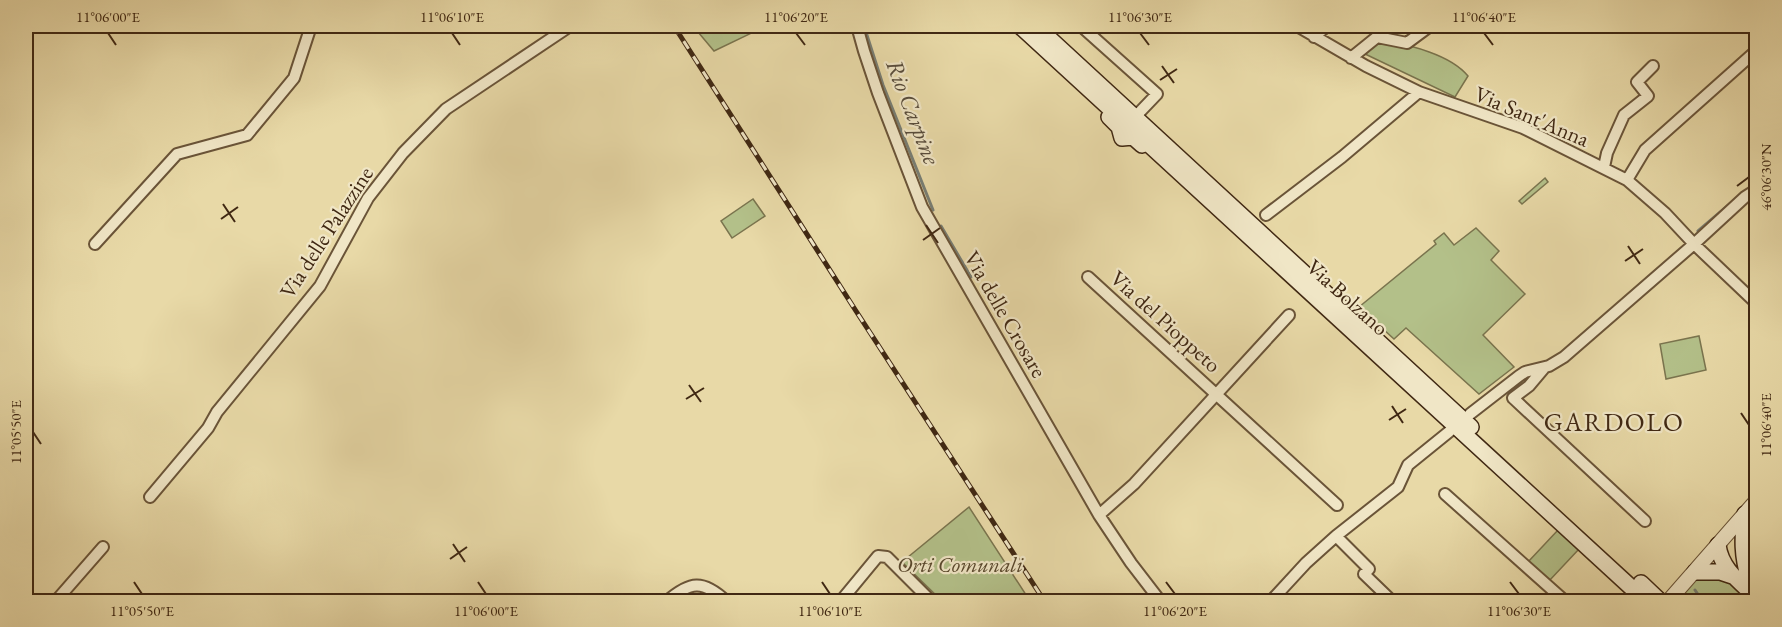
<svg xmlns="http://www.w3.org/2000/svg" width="1782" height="627" font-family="'EB Garamond',serif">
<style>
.green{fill:#b3c089;stroke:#7a744e;stroke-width:1.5}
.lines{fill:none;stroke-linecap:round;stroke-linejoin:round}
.stream{stroke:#787e74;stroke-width:3}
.minor-casing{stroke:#6a5438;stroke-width:14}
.tertiary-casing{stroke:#6a5438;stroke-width:16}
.secondary-casing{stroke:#402813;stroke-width:18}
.minor{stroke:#f0e6c6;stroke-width:10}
.tertiary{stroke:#f0e6c6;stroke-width:14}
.secondary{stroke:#f0e6c6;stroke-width:15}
.rail-casing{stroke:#402813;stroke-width:5}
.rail{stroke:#f0e6c6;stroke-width:3;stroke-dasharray:9;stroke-linecap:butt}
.ticks{fill:none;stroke:#402813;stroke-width:2}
.labels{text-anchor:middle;stroke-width:4.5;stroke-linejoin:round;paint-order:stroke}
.street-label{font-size:22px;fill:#402813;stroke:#f0e6c6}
.park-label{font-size:22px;font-style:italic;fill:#57462b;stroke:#f0e6c6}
.water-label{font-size:24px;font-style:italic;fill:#584c3b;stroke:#f0e6c6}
.quarter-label{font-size:26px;letter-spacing:1.5px;fill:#402813;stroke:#f0e6c6}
.neatline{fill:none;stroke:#402813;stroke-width:2}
.ticks-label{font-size:15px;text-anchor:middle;fill:#402813}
</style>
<rect width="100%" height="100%" fill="#e8d9a7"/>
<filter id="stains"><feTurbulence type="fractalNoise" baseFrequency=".00333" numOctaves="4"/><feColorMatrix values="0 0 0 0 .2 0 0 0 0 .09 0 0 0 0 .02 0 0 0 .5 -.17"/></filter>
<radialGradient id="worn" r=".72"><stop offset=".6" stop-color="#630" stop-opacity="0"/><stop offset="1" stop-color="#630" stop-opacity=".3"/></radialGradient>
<!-- green -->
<path class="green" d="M693,26h73l-52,25z
M1379,39c28,6 70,14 89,37l-13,21 -92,-44z
M1545,178l3,4 -26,22 -3,-3z
M753,199l12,17 -33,22 -11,-17z
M1476,228l23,23 -8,9 34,34 -42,41 31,32 -35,27 -73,-66 -12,11 -35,-32 77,-63 -2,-3 10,-8 10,12z
M1699,336l7,34 -40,9 -6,-35z
M969,507l61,94h-88l-40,-39z
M1558,530l21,19 -30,32 -21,-19z
M1697,576l37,5 18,21h-78z"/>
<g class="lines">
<!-- stream -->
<path class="stream" d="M864,26l19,59 50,125
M941,226l30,51
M1698,231l40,-34
M1695,590l8,12"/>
<!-- minor casing -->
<g class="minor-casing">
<path id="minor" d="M857,26l7,25 14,42 44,114 177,308 32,48 30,39
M1081,26l76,68 -22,23
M1297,26l69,40 53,26 104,36 104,52 38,33 29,31 62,59
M1314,37l13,-11
M1351,58l26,-21 30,6 23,-17
M1604,167l3,-14 17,-38 24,-19 -11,-14 16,-16
M1627,180l18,-30 111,-99
M1266,215l76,-58 77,-65
M95,244l82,-90 70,-19 47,-57 17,-52
M1088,277l249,228
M1545,367l-16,19 -16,12 132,123
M1470,414l49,-38 6,-4 24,-6 15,-9 130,-113 51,-47 11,-7
M1445,494l121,108
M150,497l58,-69 9,-16 103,-126 48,-88 35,-45 43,-44 124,-83
M1099,515l35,-31 155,-169
M1336,536l33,33 -5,5 29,28
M55,602l48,-55
M666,602c24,-21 37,-23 61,0
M840,602l38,-46 9,1 45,45
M1270,602l36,-39 30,-27 62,-49 10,-22 42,-34"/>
</g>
<!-- tertiary casing -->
<g class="tertiary-casing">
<path id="tertiary" d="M1671,598l85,-97"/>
</g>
<!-- secondary casing -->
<g class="secondary-casing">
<path id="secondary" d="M1020,26l627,576
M1036,26l435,401
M1109,117l10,10 3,11 11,-1 9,8
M1745,514c-3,26 -3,41 4,66
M1718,545c3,24 22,37 38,52
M1695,572h25l15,5
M1641,583l20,19"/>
</g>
<!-- minor -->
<use href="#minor" class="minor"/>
<!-- tertiary -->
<use href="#tertiary" class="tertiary"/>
<!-- secondary -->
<use href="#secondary" class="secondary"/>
<!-- rail casing -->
<g class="rail-casing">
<path id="rail" d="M674,26l182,285 189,291"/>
</g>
<!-- rail -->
<use href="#rail" class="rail"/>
</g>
<!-- ticks -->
<path class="ticks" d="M108,33l8,12M452,33l8,12M796,33l9,12M1140,33l9,12M1484,33l9,12M1162,66l12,17M1160,80l17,-11M1737,186l12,-9M223,204l12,18M221,219l17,-12M926,225l12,18M923,240l17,-12M1628,246l12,18M1625,261l18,-12M689,385l12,17M686,399l18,-11M1392,406l11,17M1741,413l8,12M1389,420l17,-11M33,432l8,12M453,544l12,18M450,559l17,-12M134,582l8,12M478,582l8,12M822,582l8,12M1166,582l9,12M1510,582l9,12"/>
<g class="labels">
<!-- street labels -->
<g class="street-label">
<text transform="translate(1532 116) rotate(23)" y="8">Via Sant'Anna</text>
<text transform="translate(326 232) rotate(-57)" y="8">Via delle Palazzine</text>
<text transform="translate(1348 297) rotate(42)" y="8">Via Bolzano</text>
<text transform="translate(1006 314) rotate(60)" y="8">Via delle Crosare</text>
<text transform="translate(1166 321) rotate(42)" y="8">Via del Pioppeto</text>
</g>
<!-- park labels -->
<g class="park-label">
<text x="960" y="572">Orti Comunali</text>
</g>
<!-- water labels -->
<g class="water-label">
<text transform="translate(913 112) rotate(69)" y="8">Rio Carpine</text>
</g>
<!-- quarter labels -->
<g class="quarter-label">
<text x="1614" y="431">GARDOLO</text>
</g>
</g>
<!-- margin -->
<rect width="1782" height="627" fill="none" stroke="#e8d9a7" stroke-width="66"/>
<rect x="33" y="33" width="1716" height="561" class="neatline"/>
<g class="ticks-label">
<text x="108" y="22">11°06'00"E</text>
<text x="452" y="22">11°06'10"E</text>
<text x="796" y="22">11°06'20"E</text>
<text x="1140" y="22">11°06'30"E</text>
<text x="1484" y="22">11°06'40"E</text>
<text transform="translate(1766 177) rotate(-90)" y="5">46°06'30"N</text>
<text transform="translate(1766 425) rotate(-90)" y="5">11°06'40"E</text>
<text transform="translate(16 432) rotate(-90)" y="5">11°05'50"E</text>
<text x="142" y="616">11°05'50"E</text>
<text x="486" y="616">11°06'00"E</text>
<text x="830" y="616">11°06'10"E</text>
<text x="1175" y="616">11°06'20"E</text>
<text x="1519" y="616">11°06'30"E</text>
</g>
<rect width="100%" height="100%" filter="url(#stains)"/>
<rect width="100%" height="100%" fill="url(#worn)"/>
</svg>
